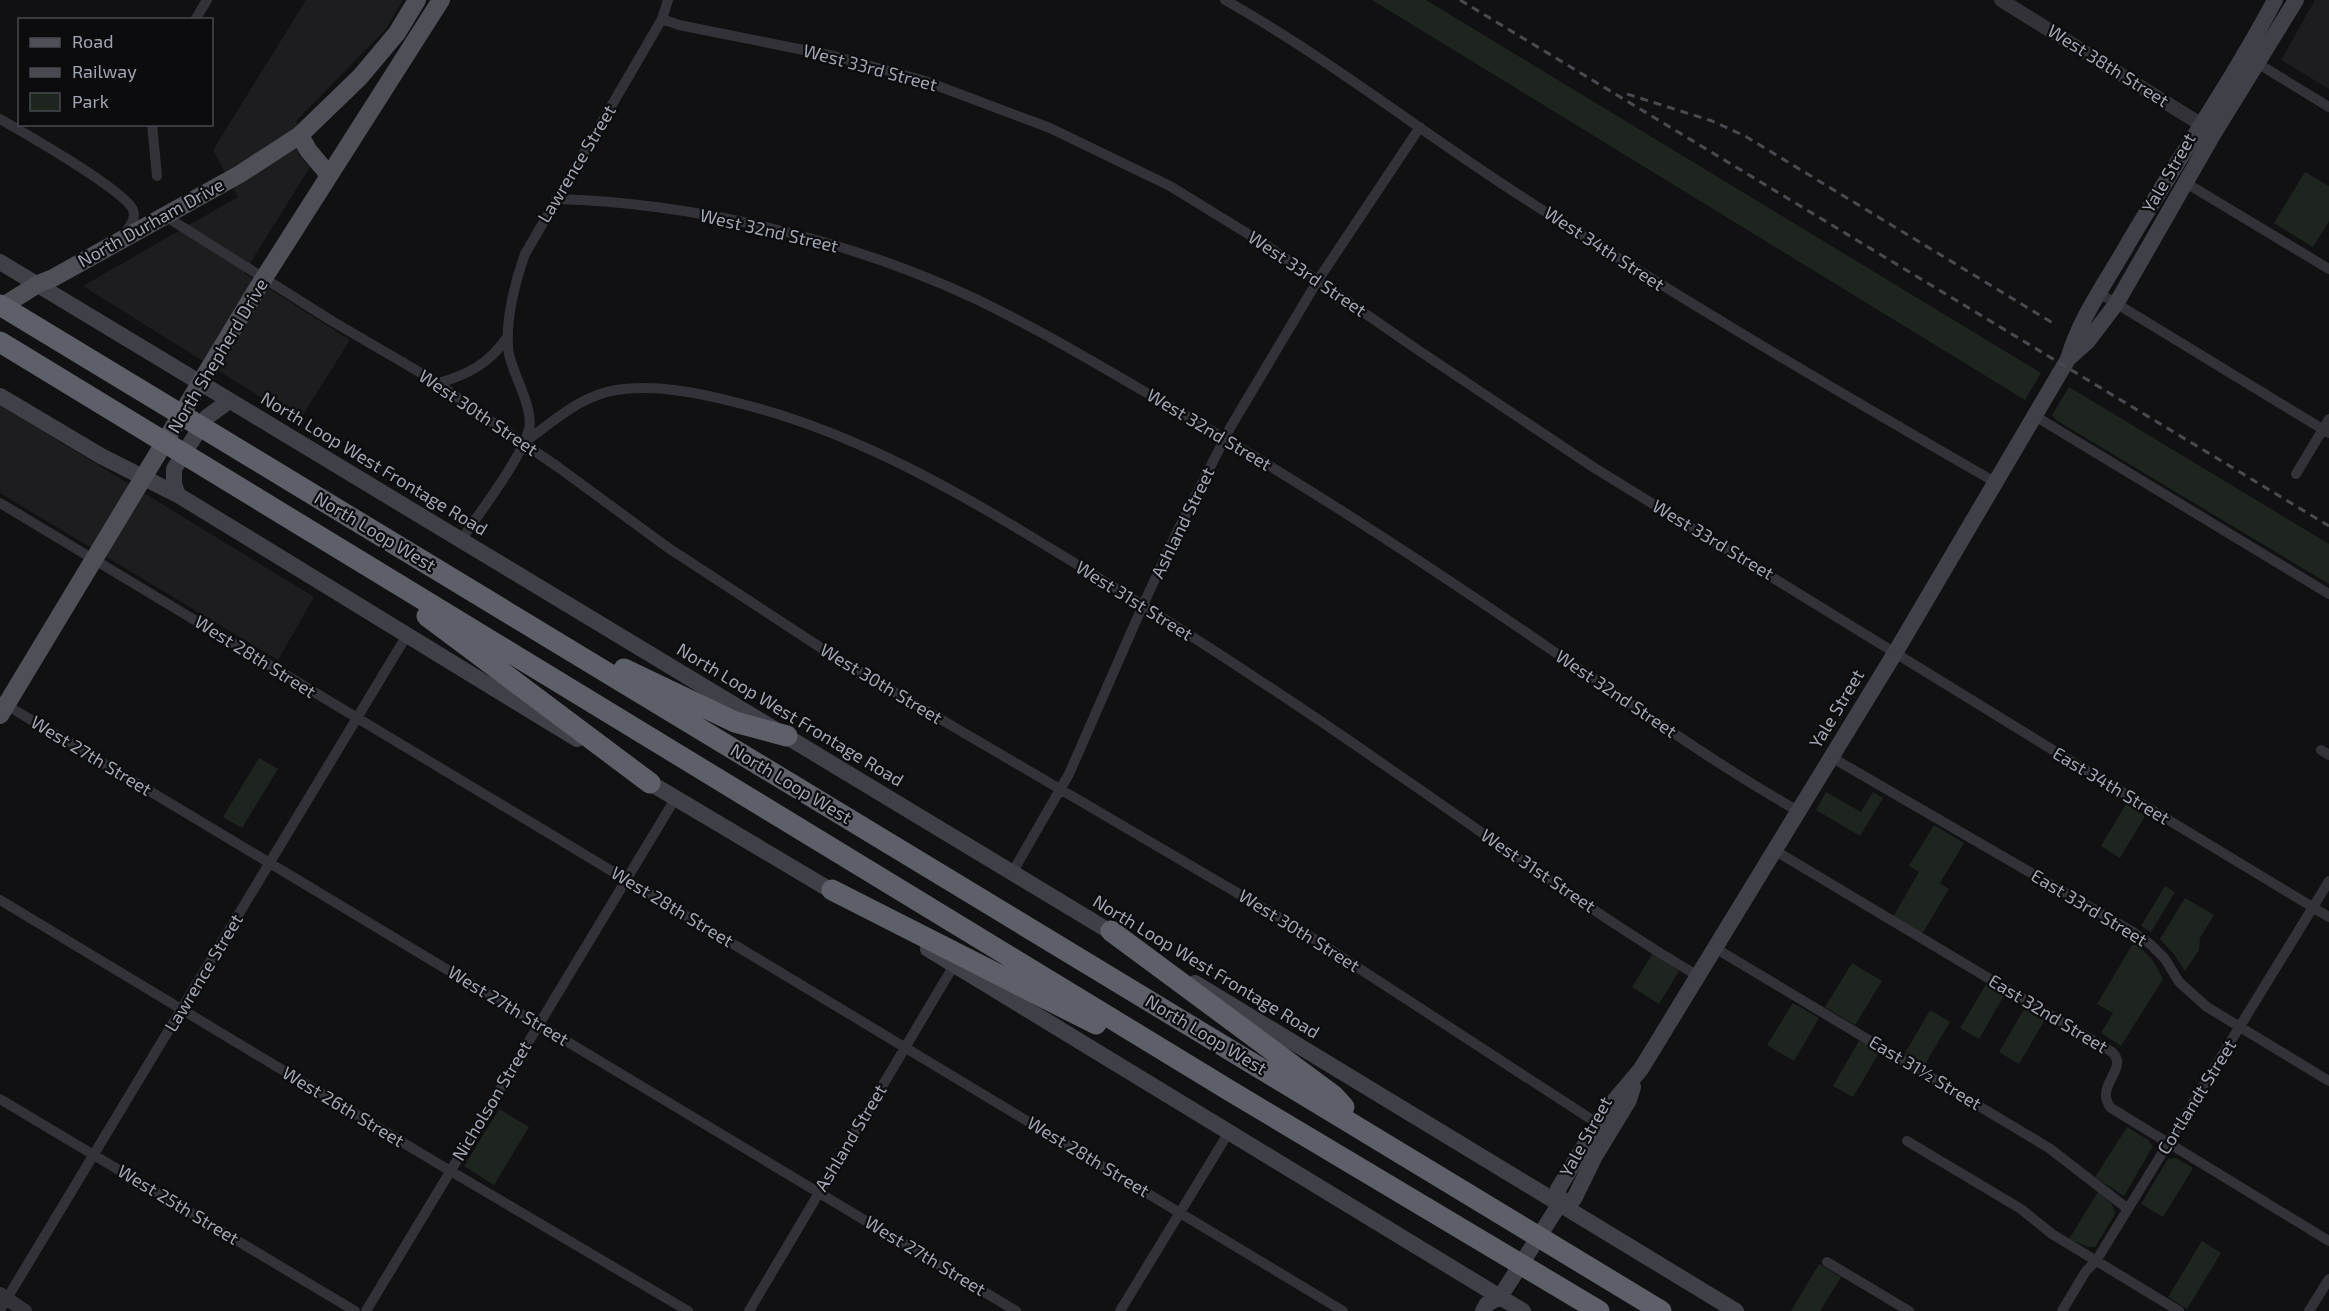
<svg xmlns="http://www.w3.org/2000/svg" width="2329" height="1311" font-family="'Exo 2',sans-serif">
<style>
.built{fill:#1d1d20}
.green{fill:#1d251e}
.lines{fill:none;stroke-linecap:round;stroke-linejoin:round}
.minor{stroke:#323238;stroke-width:10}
.tertiary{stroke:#323238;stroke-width:14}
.secondary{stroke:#404148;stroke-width:16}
.primary{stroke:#4e4f57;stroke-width:18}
.motorway{stroke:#5e6069;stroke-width:21}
.rail{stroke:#494a51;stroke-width:3;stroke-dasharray:8 6;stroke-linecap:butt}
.labels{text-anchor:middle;stroke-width:4.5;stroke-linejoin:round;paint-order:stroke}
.street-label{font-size:18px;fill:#a1a6b4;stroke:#0c0c0e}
</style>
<rect width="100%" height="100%" fill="#111113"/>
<!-- built -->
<path class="built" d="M306,0h97l-17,29 -89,91 1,34 12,13 -66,106 106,67 -51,81 -216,-135 155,-89 -25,-47z
M2315,0h14v89l-48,-29z
M0,405l314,192 -36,63 -278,-167z"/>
<!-- green -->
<path class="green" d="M1372,0h54l615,373 -16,27z
M2305,172l24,14v35l-16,26 -39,-24z
M2069,387l260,157v40l-273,-164 -4,-5z
M259,758l19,11 -36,59 -19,-11z
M1826,792l35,20 12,-20 10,6 -23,38 -44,-26z
M2126,804l19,12 -25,42 -19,-12z
M1934,825l30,18 -24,40 9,6 -27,45 -29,-17 26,-45 -10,-6z
M2165,886l10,6 -24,40 -10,-6z
M2185,898l29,17 -14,23 -1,12 -14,21 -11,-17 -14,-15z
M2134,942l18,17 11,20 -42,67 -20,-13 12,-20 -16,-9z
M1653,953l26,18 -20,33 -27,-17z
M1852,963l30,18 -27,44 -30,-18z
M1987,983l18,11 -26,45 -19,-11z
M1793,1003l26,15 -25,43 -27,-16z
M2026,1006l20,12 -27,46 -20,-12z
M1930,1010l20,12 -26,44 -20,-11z
M1860,1039l20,12 -27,46 -20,-11z
M499,1109l30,18 -35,58 -30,-19z
M2127,1127l20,12 6,7 -29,50 -29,-19z
M2176,1158l17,10 -30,49 -22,-13 27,-45z
M2098,1192l14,12 3,10 -20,33h-7l-19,-8z
M2202,1241l19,12 -34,56 -19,-12z
M1819,1264l22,13 -21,34h-29z"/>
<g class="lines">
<!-- minor -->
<path class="minor" d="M1225,0c99,56 190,127 285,189 158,103 321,199 485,293
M662,19l17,6 155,31 88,24 128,48 120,58 96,59 152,105 175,117 463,285 273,165
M195,20l12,-20
M2252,60l77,47
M0,119c23,13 126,72 133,91 4,9 -5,18 -9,25
M152,124l5,52
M2186,183l143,86
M556,199c141,4 295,41 422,101 68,33 133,72 198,110 128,74 252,155 374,239 82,55 162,113 248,162
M165,216l167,105 106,62 26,20 94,64 109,80 171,112 459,269 306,199
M2099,293l230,140
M438,383c30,-8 52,-20 70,-47
M2035,416l294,178
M523,443c29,-20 56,-47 93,-53 40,-6 84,3 122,13 127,31 237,99 348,167 104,64 207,131 307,201 101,69 199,142 305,205
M2296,474l33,-55
M0,503l1343,808
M462,539c19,-29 58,-78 67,-110 5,-20 -16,-55 -20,-75 -5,-30 6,-72 16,-100l137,-235 6,-19
M3,703l1013,608
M2321,750l8,5
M1831,757l302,175 17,12 15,15 14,23 28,25 122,74
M1774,850l338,202c18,17 -19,34 -1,56l218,133
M1012,873l57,-99 74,-169 34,-73 53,-104 88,-148 102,-153
M0,900l437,263 251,148
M1715,948l334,200 79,61
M0,1099l355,212
M1907,1141l114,68 31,25 127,77
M1827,1262l82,49
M0,1310l407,-675
M366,1311l309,-512
M749,1311l205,-346
M1120,1311l109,-179
M2062,1311l24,-40 10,-10 233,-380
M2309,1311l20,-32"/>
<!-- tertiary -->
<path class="tertiary" d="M2001,0l209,130
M0,1294l25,17"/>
<!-- secondary -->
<path class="secondary" d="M0,262l1119,675
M2069,358l19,-17 28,-37 98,-171 82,-133
M0,396l101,60 77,39 399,244
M178,495l-4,-11v-15l33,-52 22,-16
M640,777l202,120
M928,949l595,362
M1195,983l541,328
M1559,1205l15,-6 21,-43 34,-56 4,-13
M1483,1311l4,-7 13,-7 59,-92 -1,-16 38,-62 18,-26 27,-32 254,-416 173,-294c11,-38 34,-71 54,-105 49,-86 107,-167 153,-254"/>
<!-- primary -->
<path class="primary" d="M300,135l8,15 21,25
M0,308l38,-24 15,-6 187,-104 60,-39 60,-58 37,-44 20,-33
M0,715l257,-426 184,-289"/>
<!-- motorway -->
<path class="motorway" d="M0,305l1661,1006
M0,342l1232,750 367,219
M427,616l223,167
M624,669l111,53 52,14
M832,890l264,134
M1111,931l223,165 10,11"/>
<!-- rail -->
<path class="rail" d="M1460,0l869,526
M1627,94l85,27 33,15 311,189"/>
</g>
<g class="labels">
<!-- street labels -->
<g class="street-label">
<text transform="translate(2108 66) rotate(32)" y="6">West 38th Street</text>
<text transform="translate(870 68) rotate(15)" y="6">West 33rd Street</text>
<text transform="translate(577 164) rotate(-59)" y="6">Lawrence Street</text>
<text transform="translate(2169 173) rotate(-60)" y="6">Yale Street</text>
<text transform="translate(151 223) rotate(-29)" y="6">North Durham Drive</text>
<text transform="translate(769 231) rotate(13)" y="6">West 32nd Street</text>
<text transform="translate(1604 249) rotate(33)" y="6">West 34th Street</text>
<text transform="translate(1307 274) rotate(34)" y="6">West 33rd Street</text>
<text transform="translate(218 356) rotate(-59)" y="6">North Shepherd Drive</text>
<text transform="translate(478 413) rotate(34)" y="6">West 30th Street</text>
<text transform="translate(1209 430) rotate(31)" y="6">West 32nd Street</text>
<text transform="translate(374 464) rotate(31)" y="6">North Loop West Frontage Road</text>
<text transform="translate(1183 523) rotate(-64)" y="6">Ashland Street</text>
<text transform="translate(375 532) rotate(31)" y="6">North Loop West</text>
<text transform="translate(1713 540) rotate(31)" y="6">West 33rd Street</text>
<text transform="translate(1134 601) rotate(32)" y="6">West 31st Street</text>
<text transform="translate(255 657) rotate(32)" y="6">West 28th Street</text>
<text transform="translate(881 684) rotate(31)" y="6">West 30th Street</text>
<text transform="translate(1616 694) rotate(34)" y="6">West 32nd Street</text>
<text transform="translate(1837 709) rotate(-59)" y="6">Yale Street</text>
<text transform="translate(790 715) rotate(31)" y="6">North Loop West Frontage Road</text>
<text transform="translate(91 756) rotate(31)" y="6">West 27th Street</text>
<text transform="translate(791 784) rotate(31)" y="6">North Loop West</text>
<text transform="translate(2111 786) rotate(31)" y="6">East 34th Street</text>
<text transform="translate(1538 871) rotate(34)" y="6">West 31st Street</text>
<text transform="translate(672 907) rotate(31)" y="6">West 28th Street</text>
<text transform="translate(2089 908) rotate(31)" y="6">East 33rd Street</text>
<text transform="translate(1299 931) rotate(32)" y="6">West 30th Street</text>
<text transform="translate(1206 967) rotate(31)" y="6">North Loop West Frontage Road</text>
<text transform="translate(204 973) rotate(-59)" y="6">Lawrence Street</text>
<text transform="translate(508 1006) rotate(31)" y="6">West 27th Street</text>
<text transform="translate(2048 1014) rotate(31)" y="6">East 32nd Street</text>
<text transform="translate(1206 1035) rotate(31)" y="6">North Loop West</text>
<text transform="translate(1925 1073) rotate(31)" y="6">East 31½ Street</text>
<text transform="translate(2197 1097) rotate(-58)" y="6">Cortlandt Street</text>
<text transform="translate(492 1101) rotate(-59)" y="6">Nicholson Street</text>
<text transform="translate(343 1107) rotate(31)" y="6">West 26th Street</text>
<text transform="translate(1586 1137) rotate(-61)" y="6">Yale Street</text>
<text transform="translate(851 1138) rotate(-59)" y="6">Ashland Street</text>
<text transform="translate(1088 1157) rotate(31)" y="6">West 28th Street</text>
<text transform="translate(178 1205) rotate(31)" y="6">West 25th Street</text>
<text transform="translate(925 1256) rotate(31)" y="6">West 27th Street</text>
</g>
</g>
<!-- legend -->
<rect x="18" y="18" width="195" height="108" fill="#0c0c0e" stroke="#484a50" stroke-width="1.5"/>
<rect x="30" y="38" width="30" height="9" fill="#4e4f57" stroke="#484a50" stroke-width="1.5"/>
<text x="72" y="48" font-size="18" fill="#a1a6b4">Road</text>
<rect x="30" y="68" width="30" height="9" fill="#494a51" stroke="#484a50" stroke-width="1.5"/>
<text x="72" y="78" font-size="18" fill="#a1a6b4">Railway</text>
<rect x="30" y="93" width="30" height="18" fill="#1d251e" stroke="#484a50" stroke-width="1.5"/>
<text x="72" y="108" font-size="18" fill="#a1a6b4">Park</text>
</svg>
